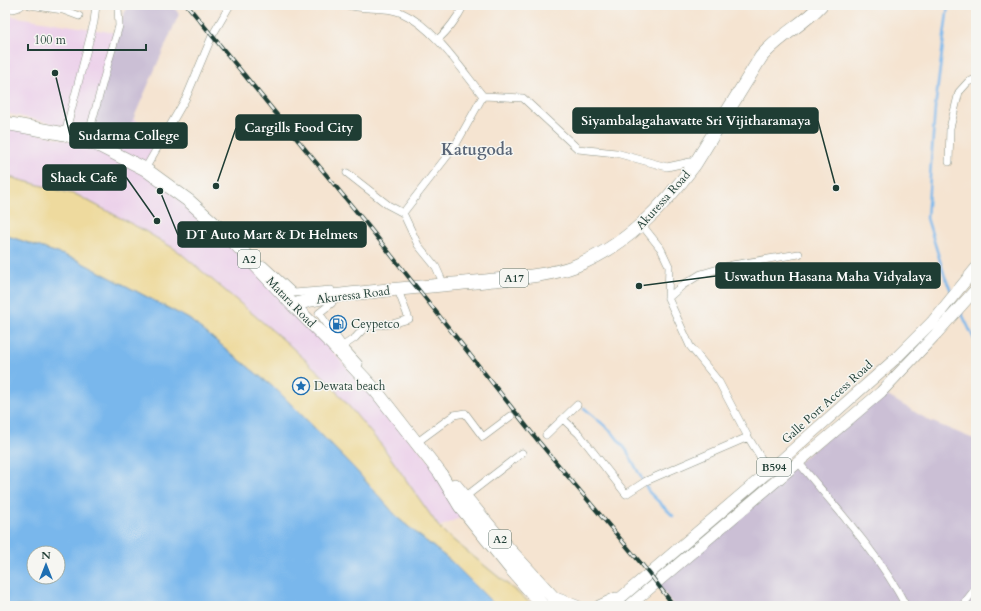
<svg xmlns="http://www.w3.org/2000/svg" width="981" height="611" font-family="Cardo,serif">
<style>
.built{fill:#ecd1ea}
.industrial{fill:#cbbfd5}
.sand{fill:#eeda9e;stroke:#868c69}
.water{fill:#79b7ec;stroke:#4c7a90;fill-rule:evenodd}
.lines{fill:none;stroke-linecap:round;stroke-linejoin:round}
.stream{stroke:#79b7ec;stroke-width:2.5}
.street-casing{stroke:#8a9082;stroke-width:8}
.primary-casing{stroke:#8a9082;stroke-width:12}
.highway-casing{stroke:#8a9082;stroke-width:14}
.street{stroke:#fff;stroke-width:7}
.primary{stroke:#fff;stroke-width:11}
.highway{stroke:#fff;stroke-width:13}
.rail-casing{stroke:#1f3d34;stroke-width:4}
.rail{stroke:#f6f6f2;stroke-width:2.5;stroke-dasharray:8;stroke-linecap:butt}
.labels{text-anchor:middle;stroke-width:3;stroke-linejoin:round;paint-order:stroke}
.shield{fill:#f6f6f2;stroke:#60746d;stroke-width:1}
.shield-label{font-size:11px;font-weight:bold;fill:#1f3d34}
.street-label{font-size:12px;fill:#1f3d34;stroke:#f6f6f2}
.poi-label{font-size:12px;fill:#1f3d34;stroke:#f6f6f2;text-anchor:start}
.district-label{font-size:16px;font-weight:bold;fill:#5a6677;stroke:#f6f6f2}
.leader{fill:none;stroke:#1f3d34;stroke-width:1.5}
.callout-dot{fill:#1f3d34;stroke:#f6f6f2;stroke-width:1.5}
.callout{fill:#1f3d34;stroke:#1f3d34;stroke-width:1.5}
.callout-label{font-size:13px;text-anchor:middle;font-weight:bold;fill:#fff}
</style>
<rect width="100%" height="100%" fill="#f6f6f2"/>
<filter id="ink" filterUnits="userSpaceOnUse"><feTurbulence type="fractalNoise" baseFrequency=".025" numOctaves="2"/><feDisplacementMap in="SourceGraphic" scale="8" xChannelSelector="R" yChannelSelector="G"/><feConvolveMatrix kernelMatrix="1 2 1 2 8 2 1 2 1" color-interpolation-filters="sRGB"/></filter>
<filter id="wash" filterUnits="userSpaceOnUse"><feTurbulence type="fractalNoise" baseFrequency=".012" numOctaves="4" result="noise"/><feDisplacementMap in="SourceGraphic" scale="16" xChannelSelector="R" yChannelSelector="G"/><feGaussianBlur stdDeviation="0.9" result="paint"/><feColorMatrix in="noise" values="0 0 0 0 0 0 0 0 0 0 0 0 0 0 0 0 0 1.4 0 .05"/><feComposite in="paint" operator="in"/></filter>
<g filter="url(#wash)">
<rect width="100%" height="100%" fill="#f5e4d1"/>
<!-- built -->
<path class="built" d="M5,15l111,18 -27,100 -39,-10 -45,-10z
M133,119l31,17 -19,33 127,114 168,190 22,44 -23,10 -56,-80 -56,-67 -21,-20 -51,-45 -77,-64 -33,-20 -68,-36 -72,-19v-49l41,8 72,19z"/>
<!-- industrial -->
<path class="industrial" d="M128,5h44l7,9 -61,140 -31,-14 29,-107z
M881,392l49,29 46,19v166h-302l-17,-23z"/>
<!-- sand -->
<path class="sand" d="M5,176l72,19 68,36 33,20 107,90 42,39 56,67 56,80 8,8 87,71h-38l-44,-44 -53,-43 -45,-51 -76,-77 -89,-72 -114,-60 -70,-24z"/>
<!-- water -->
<path class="water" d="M5,235l70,24 114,60 89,72 76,77 45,51 53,43 44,44h-491zM34,553h24v24h-24z"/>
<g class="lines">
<!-- stream -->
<path class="stream" d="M948,5l-13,103 -8,110 18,59 7,16
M961,312l15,31
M584,408l28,24 15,19 22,41 24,24"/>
</g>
</g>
<g filter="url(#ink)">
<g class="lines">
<!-- street casing -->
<g class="street-casing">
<path id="street" d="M30,5l33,5 16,6
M347,5c18,6 37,0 55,8 32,14 59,56 81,83l40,2 55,51 38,4 51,14 23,-5 5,2
M5,8c5,2 13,1 17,-3
M437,40c10,-8 21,-23 27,-35
M65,134l29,-112 2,-17
M87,140l21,-77 11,-37 -1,-18
M949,162l1,-34 9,-36 9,-10 8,-3
M145,169l41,-71 26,-62 18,-31
M347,173l41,32 15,8 15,32 18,22 8,18
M403,213l52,-67 28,-50
M642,225l19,24 8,17 -1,32 22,48 29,36 29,55 21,34
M264,265l30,28 37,-3 1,13 -13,10 24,33 16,18
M668,298l15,-13 18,-11 31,-9 67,-11
M343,346l12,-8 11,-12 26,-2 17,-5 -11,-29
M563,419l16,15 47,60 20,-13 102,-44
M546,435l31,-30
M415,440l1,3 38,-28 11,-2 18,24 28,-21
M799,463c37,45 80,91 107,143
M465,497l57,-44
M962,606l14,-18"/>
</g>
<!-- primary casing -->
<g class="primary-casing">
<path id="primary" d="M553,597l24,9
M599,606l17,-8
M611,606l158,-135 125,-111 38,-38 44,-54
M629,606l252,-214 55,-58 40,-45"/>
</g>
<!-- highway casing -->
<g class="highway-casing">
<path id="highway" d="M5,123l60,11 35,12 45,23 44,32 41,37 63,67 40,40 43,46 64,82 20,33 51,63 32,37
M293,305l18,-5 21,-4c51,-6 102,-10 153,-15 28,-3 64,-5 90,-15 51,-20 88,-59 120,-102l66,-107c17,-21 42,-32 60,-52
M455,485l51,61 55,60"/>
</g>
<!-- street -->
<use href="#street" class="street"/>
<!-- primary -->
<use href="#primary" class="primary"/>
<!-- highway -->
<use href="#highway" class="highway"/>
<!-- rail casing -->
<g class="rail-casing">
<path id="rail" d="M187,5l182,222 170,215 110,131 25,33"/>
</g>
<!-- rail -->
<use href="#rail" class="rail"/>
</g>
</g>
<!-- icons -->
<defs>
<g id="fuel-ring" transform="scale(0.9)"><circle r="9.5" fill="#f6f6f2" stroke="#1f6fb2" stroke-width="1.5"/><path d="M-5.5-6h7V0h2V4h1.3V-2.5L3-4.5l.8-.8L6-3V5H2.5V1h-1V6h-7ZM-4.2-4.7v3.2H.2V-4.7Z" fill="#1f6fb2"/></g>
<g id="sight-ring" transform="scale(0.9)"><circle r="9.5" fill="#f6f6f2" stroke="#1f6fb2" stroke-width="1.5"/><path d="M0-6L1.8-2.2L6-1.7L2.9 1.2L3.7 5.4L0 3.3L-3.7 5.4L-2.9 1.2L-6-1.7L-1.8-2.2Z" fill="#1f6fb2"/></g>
</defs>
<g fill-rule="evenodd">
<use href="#fuel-ring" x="338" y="324"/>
<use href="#sight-ring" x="301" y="386"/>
</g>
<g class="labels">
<!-- shield labels -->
<g class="shield">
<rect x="238" y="250" width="22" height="18" rx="3"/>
<rect x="500" y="269" width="28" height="18" rx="3"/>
<rect x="757" y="458" width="34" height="18" rx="3"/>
<rect x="489" y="530" width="22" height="18" rx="3"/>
</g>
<g class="shield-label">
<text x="249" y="263">A2</text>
<text x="514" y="282">A17</text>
<text x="774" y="471">B594</text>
<text x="500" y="543">A2</text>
</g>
<!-- street labels -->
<g class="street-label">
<text transform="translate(663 200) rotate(-48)" y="4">Akuressa Road</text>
<text transform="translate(353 295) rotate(-7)" y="4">Akuressa Road</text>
<text transform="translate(291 302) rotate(46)" y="4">Matara Road</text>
<text transform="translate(827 402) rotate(-42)" y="4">Galle Port Access Road</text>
</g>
<!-- poi labels -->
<g class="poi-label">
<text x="351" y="328">Ceypetco</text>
<text x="314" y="390">Dewata beach</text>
</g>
<!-- district labels -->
<g class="district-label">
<text x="477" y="155">Katugoda</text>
</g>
</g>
<!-- callouts -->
<path class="leader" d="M836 188L818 121M216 186L236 128M55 73L70 135M157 221L126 177M160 191L178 235M639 286L716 276"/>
<g class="callout-dot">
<circle cx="836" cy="188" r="4"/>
<circle cx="216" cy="186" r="4"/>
<circle cx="55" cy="73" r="4"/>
<circle cx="157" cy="221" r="4"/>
<circle cx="160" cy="191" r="4"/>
<circle cx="639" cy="286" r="4"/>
</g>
<g class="callout">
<rect x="573" y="108" width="245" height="25" rx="4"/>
<rect x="236" y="115" width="125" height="25" rx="4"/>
<rect x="70" y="123" width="117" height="25" rx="4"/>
<rect x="43" y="165" width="83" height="25" rx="4"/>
<rect x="178" y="222" width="188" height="25" rx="4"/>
<rect x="716" y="263" width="224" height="25" rx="4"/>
</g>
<g class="callout-label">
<text x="696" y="125">Siyambalagahawatte Sri Vijitharamaya</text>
<text x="299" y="132">Cargills Food City</text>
<text x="129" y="140">Sudarma College</text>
<text x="84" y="182">Shack Cafe</text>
<text x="272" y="239">DT Auto Mart &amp; Dt Helmets</text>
<text x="828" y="281">Uswathun Hasana Maha Vidyalaya</text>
</g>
<!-- margin -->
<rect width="981" height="611" fill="none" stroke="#f6f6f2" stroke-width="20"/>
<!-- north arrow -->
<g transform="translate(46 565)"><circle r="19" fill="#f6f6f2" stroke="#a0aca6"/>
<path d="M0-3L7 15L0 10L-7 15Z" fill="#1f6fb2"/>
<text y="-6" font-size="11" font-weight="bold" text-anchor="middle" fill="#1f3d34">N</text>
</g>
<!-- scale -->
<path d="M28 44v6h118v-6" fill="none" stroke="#1f3d34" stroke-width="2"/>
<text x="34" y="44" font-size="12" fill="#1f3d34" stroke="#f6f6f2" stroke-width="3" paint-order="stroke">100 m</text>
</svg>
